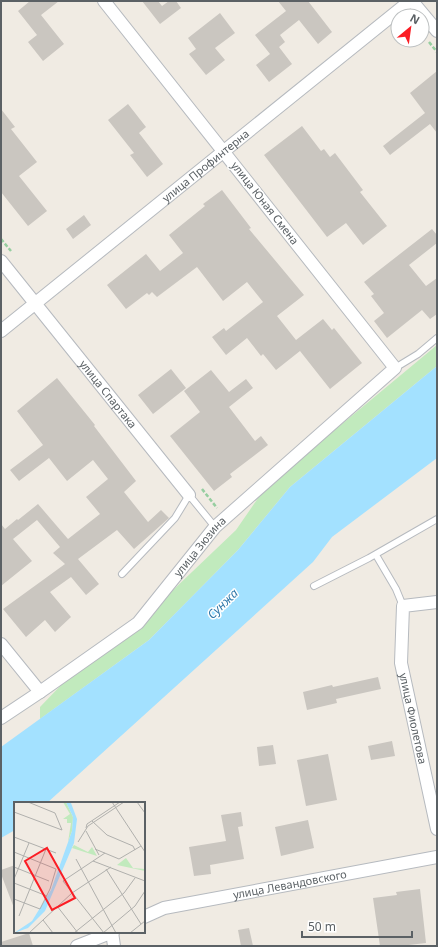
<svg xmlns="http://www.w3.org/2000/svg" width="438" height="947" font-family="'Noto Sans',sans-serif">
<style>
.green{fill:#c1eabd}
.water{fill:#a3e1ff}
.building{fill:#cac6c0}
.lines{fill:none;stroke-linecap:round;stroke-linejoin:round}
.lane-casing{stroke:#b6babf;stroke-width:8}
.street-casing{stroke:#b6babf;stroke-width:14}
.path{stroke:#96cea0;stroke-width:2.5;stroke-dasharray:4 2;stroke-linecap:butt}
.lane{stroke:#fff;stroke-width:6}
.street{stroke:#fff;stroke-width:12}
.labels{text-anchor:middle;stroke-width:3;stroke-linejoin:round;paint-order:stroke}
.street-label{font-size:11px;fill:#5b6165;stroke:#fff}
.water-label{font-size:12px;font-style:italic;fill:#3179aa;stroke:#fff}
.inset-road{fill:none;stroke:#b0b0ad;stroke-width:1}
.view{fill:#fb1d24;fill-opacity:0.15;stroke:#fb1d24;stroke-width:2}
.inset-edge{fill:none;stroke:#5b6165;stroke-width:2}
</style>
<rect width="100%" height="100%" fill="#f0ebe3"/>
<!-- green -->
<path class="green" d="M437,345v21l-147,121 -52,63 -89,90 -109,79v-12l26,-27 76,-52 29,-36 65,-62 27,-39 26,-23z"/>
<!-- water -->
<path class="water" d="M437,366v92l-105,79 -19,25 -266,241h-32v27l-14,8v-91l148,-107 89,-90 52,-63z"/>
<!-- building -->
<path class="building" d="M30,1h29l-18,14 23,29 -21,17 -15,-19 9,-7 -19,-24z
M142,1h16l4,5 7,-5h7l5,7 -21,16z
M278,1h30l24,31 -14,12 -19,-24 -19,15 5,7 -6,5 13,17 -23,18 -13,-17 14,-11 -15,-19 31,-24z
M220,13l15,20 -20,15 10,12 -19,15 -17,-21 7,-5 -8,-11z
M437,71v62l-7,-9 -40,31 -7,-9 42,-33 -15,-20z
M128,104l18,23 -7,6 24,31 -16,13 -17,-22 4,-2 -26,-33z
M1,109l14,18 -4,2 26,33 -18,14 28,35 -19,15 -27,-34z
M302,126l19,25 3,-2 6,8 5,-4 28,37 -3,2 27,34 -24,19 -17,-22 -19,14 -63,-82z
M222,190l29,38 -2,1 55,66 -27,21 19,24 27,-21 9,11 2,-2 28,35 -32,26 -30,-38 -24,19 -13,-16 -2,2 -14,-18 -21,17 -14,-18 12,-9 2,3 37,-29 -16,-20 -24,19 -26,-34 -40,30 -5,-5 -3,3 -2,-2 -21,16 -19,-24 39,-31 14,17 23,-18 -14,-18 36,-29 -2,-2z
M84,215l7,10 -18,14 -7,-10z
M432,229l5,6v8l-28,22 17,21 11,-8v36l-7,5 -8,-9 -35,28 -13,-17 10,-8 -13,-17 3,-2 -10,-12z
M171,369l15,19 -33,26 -15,-19z
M211,370l18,22 17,-13 7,9 -24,19 26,34 6,-5 7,9 -38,29 2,3 -18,14 -44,-55 30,-24 -16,-21z
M57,378l38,47 -1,1 42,55 -12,11 24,30 13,-12 8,8 -35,31 -17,-19 -39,29 21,25 -13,11 -15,-18 -21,15 21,25 -16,15 -10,-12 -19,17 -23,-28 62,-45 -12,-11 7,-6 -23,-27 -24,19 19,22 -31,25v-62l4,5 12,-10 1,1 20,-16 30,35 32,-25 -14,-17 22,-18 -15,-19 -26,21 -18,-23 -30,23 -9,-11 33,-25 -26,-34z
M378,677l3,12 -45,10 1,4 -30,7 -4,-18 29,-7 1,2z
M392,741l3,15 -24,4 -3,-14z
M273,745l3,19 -17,2 -2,-19z
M328,754l9,46 -31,6 -9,-46z
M241,812l2,14 -5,1 6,32 -34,6 1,9 -17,2 -5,-29 37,-6 -5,-26z
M308,820l6,28 -33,8 -6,-29z
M15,865v43h-1l-13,-34v-4z
M420,889l6,54 -26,3h-20l-7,-48 24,-3 -1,-3z
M249,928l4,18h-12l-3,-16z
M29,933l4,13h-32v-4z"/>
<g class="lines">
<!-- lane casing -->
<g class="lane-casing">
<path id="lane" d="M395,368l23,-14 19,-16
M376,555l20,34 7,17
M122,574l53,-56 14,-23 26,32
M314,586l55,-28 68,-39"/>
</g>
<!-- street casing -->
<g class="street-casing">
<g id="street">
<path d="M412,1l25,30"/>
<path id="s1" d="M1,261l188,234"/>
<path id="s2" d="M1,331l409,-330"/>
<path id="s3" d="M437,602l-34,4 -2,57 36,166"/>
<path d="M1,644l39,48"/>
<path id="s4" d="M1,718l39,-26 98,-69 77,-96 180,-159 -291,-367"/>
<path id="s5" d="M144,917l20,-9 273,-51"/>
<path d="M112,932l2,14"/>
<path d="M77,946l36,-14"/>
</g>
</g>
<!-- path -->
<path class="path" d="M429,42l8,10
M1,239l10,12
M202,489l15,19"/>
<!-- lane -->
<use href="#lane" class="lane"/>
<!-- street -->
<use href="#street" class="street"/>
</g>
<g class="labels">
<!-- street labels -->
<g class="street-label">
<text dy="4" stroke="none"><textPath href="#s2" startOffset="263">улица Профинтерна</textPath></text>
<text transform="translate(265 203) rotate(52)" y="4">улица Юная Смена</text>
<text dy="4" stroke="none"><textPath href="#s1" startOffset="171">улица Спартака</textPath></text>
<text dy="4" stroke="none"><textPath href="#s4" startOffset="265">улица Зюзина</textPath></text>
<text dy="4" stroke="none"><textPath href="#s3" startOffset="148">улица Фиолетова</textPath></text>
<text dy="4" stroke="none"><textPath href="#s5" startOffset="150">улица Левандовского</textPath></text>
</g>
<!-- water labels -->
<g class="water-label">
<text transform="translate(223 604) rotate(-44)" y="4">Сунжа</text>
</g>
</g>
<!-- overview -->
<g transform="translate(14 802)">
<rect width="131" height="131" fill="#f0ebe3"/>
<path d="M49,0h3l7,15 -1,14 -4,11 3,-19h-4v-4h-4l7,-5zM60,43l14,7 4,-5 5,9 -25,-8zM112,56l7,10 12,1v2l-28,-6z" fill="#c1eabd"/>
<path d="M52,0l5,1 6,16 -3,24 -29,68 -17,17 -14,5 18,-12 19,-31 21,-59 1,-14z" fill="#a3e1ff"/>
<path class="inset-road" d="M14,0l27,11 7,17M98,0l33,50M123,0l8,11M0,10l48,18M78,19l15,14 26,11 2,4M72,26l1,-4 33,-22M72,29l13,24M0,35l42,16M64,40l10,-16 36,-24M81,47l24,10 22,-13M0,50l42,17 -6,20 -10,20 -26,-10M62,57l40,74M79,59l52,20M0,65l35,14M92,67l35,55M0,77l15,-36M0,81l33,13M43,104l21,27M5,114l27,-67M29,118l10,13M15,131l43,-40 39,-26M60,131l50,-40 11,-15M89,131l32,-27 10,-15M90,131l-41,-52 42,-28M116,131l15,-12"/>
<path class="view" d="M33,46l28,50 -23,12 -27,-49z"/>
<rect width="131" height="131" class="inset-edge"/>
</g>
<!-- border -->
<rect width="438" height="947" fill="none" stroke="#5b6165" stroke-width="4"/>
<!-- north arrow -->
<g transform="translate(410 28) rotate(29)"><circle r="19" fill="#ffffff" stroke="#bdc0c1"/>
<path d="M0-3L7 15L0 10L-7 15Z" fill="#fb1d24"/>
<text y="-6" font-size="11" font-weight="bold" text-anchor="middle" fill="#5b6165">N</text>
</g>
<!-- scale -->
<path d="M302 931v6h110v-6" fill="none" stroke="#5b6165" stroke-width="2"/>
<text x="308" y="931" font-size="12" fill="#5b6165" stroke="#ffffff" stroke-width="3" paint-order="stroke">50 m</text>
</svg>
